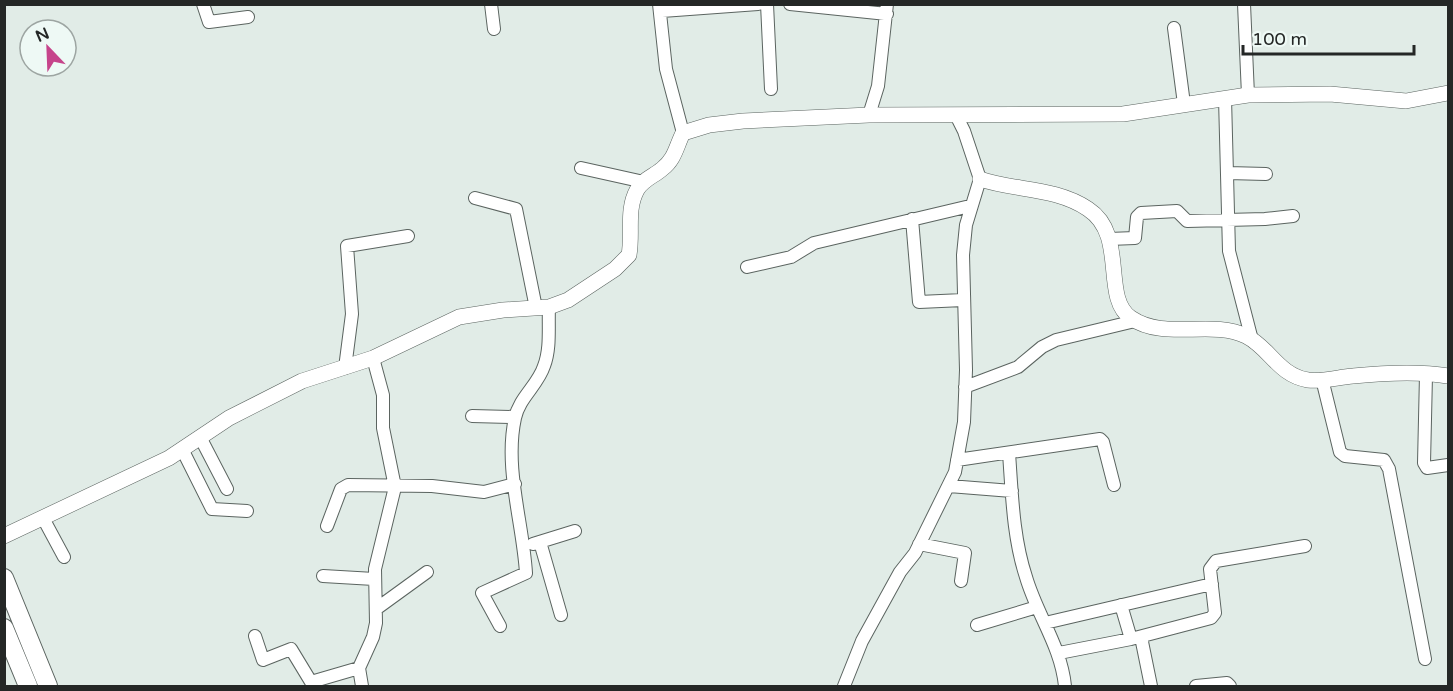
<svg xmlns="http://www.w3.org/2000/svg" width="1453" height="691" font-family="'Varela Round',sans-serif">
<style>
.lines{fill:none;stroke-linecap:round;stroke-linejoin:round}
.minor-casing{stroke:#5b6460;stroke-width:14}
.tertiary-casing{stroke:#5b6460;stroke-width:16}
.primary-casing{stroke:#5b6460;stroke-width:20}
.minor{stroke:#fff;stroke-width:12}
.tertiary{stroke:#fff;stroke-width:15}
.primary{stroke:#fff;stroke-width:18}
</style>
<rect width="100%" height="100%" fill="#e1ece7"/>
<g class="lines">
<!-- minor casing -->
<g class="minor-casing">
<path id="minor" d="M203,4l6,18 39,-5
M491,4l3,25
M659,4l7,65 17,64
M767,4l4,85
M790,4l97,10
M1244,4l4,91
M662,11l96,-7
M1174,28l10,76
M1225,98l4,153 23,89
M869,115l9,-29 9,-82
M581,168l63,14
M1228,173l38,1
M475,198l41,11 20,99
M912,219l7,83 44,-2
M1109,239l26,-1 2,-21 4,-4 36,-2 10,10 78,-2 28,-3
M747,267l44,-10 23,-14 156,-37
M345,368l7,-54 -5,-68 61,-10
M1426,375l-2,88 3,5 21,-3
M1322,379l18,73 5,4 39,4 5,9 36,190
M965,387l53,-20 24,-20 14,-7 79,-19
M472,416l43,1
M200,437l27,52
M182,449l30,60 35,2
M1009,453c3,41 4,85 17,124 11,38 35,69 39,109
M957,460l143,-21 3,3 11,43
M949,486l63,5
M43,518l21,39
M327,526l14,-37 7,-4 84,1 52,6 31,-8
M540,542l21,73
M533,544l42,-13
M919,544l46,9 -4,28
M323,576l51,3
M1121,605l10,34
M376,609l51,-37
M1045,623l167,-39
M977,625l60,-18
M500,626l-18,-33 44,-20c-3,-50 -22,-105 -11,-155 4,-20 23,-33 29,-52 7,-18 4,-40 5,-59
M255,636l8,24 28,-11 20,33 48,-14
M1141,637l10,49
M1059,653l72,-14 80,-21 4,-5 -5,-44 6,-8 89,-15
M362,686l-3,-18 14,-31 3,-14 -1,-54 20,-82 -12,-59v-33l-10,-37
M844,686l18,-45 38,-69 15,-19 40,-81 9,-50 2,-52 -3,-115 3,-30 14,-46 -16,-48 -8,-16
M1196,686l31,-3 3,3"/>
</g>
<!-- tertiary casing -->
<g class="tertiary-casing">
<path id="tertiary" d="M980,179c35,12 75,8 108,30 40,26 13,89 43,109 34,23 80,1 115,18 24,12 32,39 62,44 14,2 31,-3 45,-4 30,-3 66,-5 95,0
M4,536l165,-78 60,-40 73,-37 71,-23 86,-41 44,-7 46,-3 19,-7 47,-31 14,-14c4,-22 -3,-45 8,-65 5,-10 17,-14 25,-21 13,-10 14,-22 21,-36l26,-8 34,-4 126,-6 254,-1 125,-19 82,-1 76,7 42,-8"/>
</g>
<!-- primary casing -->
<g class="primary-casing">
<path id="primary" d="M4,578l44,108
M4,628l24,58"/>
</g>
<!-- minor -->
<use href="#minor" class="minor"/>
<!-- tertiary -->
<use href="#tertiary" class="tertiary"/>
<!-- primary -->
<use href="#primary" class="primary"/>
</g>
<!-- border -->
<rect width="1453" height="691" fill="none" stroke="#242726" stroke-width="12"/>
<!-- north arrow -->
<g transform="translate(48 48) rotate(337)"><circle r="28" fill="#eef9f5" stroke="#9da5a2" stroke-width="1.5"/>
<path d="M0-4.5L10 22L0 15L-10 22Z" fill="#c6448b"/>
<text y="-9" font-size="16" font-weight="bold" text-anchor="middle" fill="#242726">N</text>
</g>
<!-- scale -->
<path d="M1243 45v9h171v-9" fill="none" stroke="#242726" stroke-width="3"/>
<text x="1252" y="45" font-size="18" fill="#242726" stroke="#eef9f5" stroke-width="4.5" paint-order="stroke">100 m</text>
</svg>
